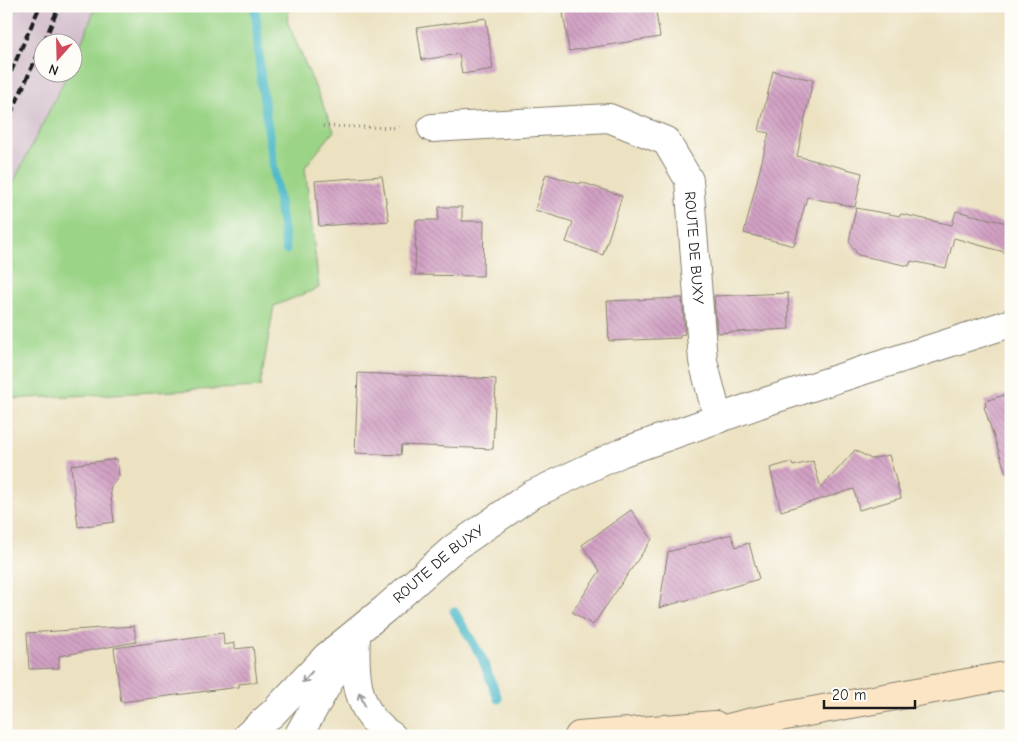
<svg xmlns="http://www.w3.org/2000/svg" width="1017" height="742" font-family="'Comic Neue',sans-serif">
<style>
.industrial{fill:#d1bdcb}
.green{fill:#9bd487;stroke:#5c7852}
.lines{fill:none;stroke-linecap:round;stroke-linejoin:round}
.stream{stroke:#4dbac8;stroke-width:9}
.building{fill:url(#building-back-hatch)}
.minor-casing{stroke:#847f6f;stroke-width:30}
.secondary-casing{stroke:#847f6f;stroke-width:30}
.path{stroke:#847f6f;stroke-width:3;stroke-dasharray:1 4;stroke-linecap:butt}
.minor{stroke:#fff;stroke-width:28}
.secondary{stroke:#fce5c4;stroke-width:28}
.rail{stroke:#1c1c1c;stroke-width:4;stroke-dasharray:8 4;stroke-linecap:butt}
.oneway{stroke:#999}
.labels{text-anchor:middle;stroke-width:4;stroke-linejoin:round;paint-order:stroke}
.street-label{font-size:15px;fill:#1c1c1c;stroke:#fdfcf7}
</style>
<defs>
<pattern id="building-back-hatch" width="6" height="6" patternUnits="userSpaceOnUse" patternTransform="scale(1.25)"><rect width="6" height="6" fill="#d1a0c3"/><path d="M-1 5l2 2M0 0l6 6M5-1l2 2" fill="none" stroke="#b389a7"/></pattern>
</defs>
<rect width="100%" height="100%" fill="#fdfcf7"/>
<filter id="ink" filterUnits="userSpaceOnUse"><feTurbulence type="fractalNoise" baseFrequency=".02" numOctaves="2"/><feDisplacementMap in="SourceGraphic" scale="10" xChannelSelector="R" yChannelSelector="G"/><feConvolveMatrix kernelMatrix="1 2 1 2 8 2 1 2 1" color-interpolation-filters="sRGB"/></filter>
<filter id="wash" filterUnits="userSpaceOnUse"><feTurbulence type="fractalNoise" baseFrequency=".0096" numOctaves="4" result="noise"/><feDisplacementMap in="SourceGraphic" scale="20" xChannelSelector="R" yChannelSelector="G"/><feGaussianBlur stdDeviation="1.12" result="paint"/><feColorMatrix in="noise" values="0 0 0 0 0 0 0 0 0 0 0 0 0 0 0 0 0 1.4 0 .05"/><feComposite in="paint" operator="in"/></filter>
<g filter="url(#wash)">
<rect width="100%" height="100%" fill="#ece2c2"/>
<!-- industrial -->
<path class="industrial" d="M15,6h81l-23,58 -1,-22h-30v30l26,1 -62,124v-170z"/>
<!-- green -->
<path class="green" d="M96,6h194l-3,15 47,110 -29,36 14,121 -45,18 -14,81 -254,12v-202l62,-124 4,-1 1,-8z"/>
<g class="lines">
<!-- stream -->
<path class="stream" d="M255,6l6,75 25,169
M454,611l28,47 16,41"/>
</g>
<g id="blocks">
<!-- building -->
<path class="building" d="M562,6h93l5,31 -91,14z
M486,18l7,51 -31,5 -3,-20 -37,6 -5,-32z
M773,71l40,9 -16,76 65,17 -7,34 -48,-10 -13,49 -50,-13 25,-100 -10,-2z
M546,174l34,10 1,-2 41,14 -19,59 -37,-13 7,-20 -38,-12z
M382,176l7,45 -70,5 -4,-45z
M439,207h23v14h22l-1,55 -68,-1 1,-55h22z
M856,208l44,8 1,-2 51,11 4,-14 55,13v30l-57,-16 -8,30 -35,-7 -2,5 -51,-11 -9,-14z
M788,293l1,36 -72,4 -3,-37z
M682,298l3,36 -5,1v3l-71,3 -2,-40z
M358,373l138,6 -3,70 -91,-4 -1,10 -46,-2z
M1011,393v79l-5,1 -22,-66 2,-1 -1,-5z
M855,450l16,9 18,-4 12,43 -42,12 -5,-21 -73,22 -11,-43 21,-6 2,4 20,-5 8,27z
M117,459l2,17 -9,12 4,34 -36,5 -7,-62z
M631,510l21,29 -59,86 -21,-13 28,-41 -18,-26z
M731,534l5,13 13,-4 10,36 -100,29 9,-56z
M134,626l2,16 -77,14v12l-30,1 -2,-36z
M223,633l1,12 11,-2v6l18,-2 4,35 -18,2v3l-118,15 -7,-54z"/>
</g>
</g>
<g filter="url(#ink)">
<use href="#blocks" fill-opacity="0" stroke="#847f6f" stroke-width="1"/>
<g class="lines">
<!-- minor casing -->
<g class="minor-casing">
<g id="minor">
<path id="s1" d="M432,128l177,-10 57,23 23,39 14,181 15,58"/>
<path d="M356,637c-2,38 0,77 36,99"/>
<path id="s2" d="M247,736l27,-24 52,-55 59,-48 69,-61 77,-53 92,-43 148,-52 240,-77"/>
<path d="M298,736l50,-88"/>
</g>
</g>
<!-- secondary casing -->
<g class="secondary-casing">
<path id="secondary" d="M579,736l136,-11
M697,736l55,-14 259,-47"/>
</g>
<!-- path -->
<path class="path" d="M323,126l80,2"/>
<!-- minor -->
<use href="#minor" class="minor"/>
<!-- secondary -->
<use href="#secondary" class="secondary"/>
<!-- rail -->
<path class="rail" d="M44,42l15,-36
M6,83l34,-77
M6,125l36,-80"/>
</g>
<!-- one-way arrows -->
<defs><path id="oneway-shaft" d="M-6 0H5M1.5-3L5.5 0L1.5 3" fill="none" stroke-width="1.6" stroke-linecap="round" stroke-linejoin="round" transform="scale(1.25)"/></defs>
<g class="oneway">
<use href="#oneway-shaft" transform="translate(307 677) rotate(133)"/>
<use href="#oneway-shaft" transform="translate(362 699) rotate(-113)"/>
</g>
</g>
<g class="labels">
<!-- street labels -->
<g class="street-label">
<text dy="5" stroke="none"><textPath href="#s1" startOffset="352">ROUTE DE BUXY</textPath></text>
<text dy="5" stroke="none"><textPath href="#s2" startOffset="258">ROUTE DE BUXY</textPath></text>
</g>
</g>
<!-- margin -->
<rect width="1017" height="742" fill="none" stroke="#fdfcf7" stroke-width="25"/>
<!-- north arrow -->
<g transform="translate(58 58) rotate(200)"><circle r="24" fill="#fdfcf7" stroke="#a3a29f"/>
<path d="M0-4L9 19L0 12L-9 19Z" fill="#d1495b"/>
<text y="-8" font-size="14" font-weight="bold" text-anchor="middle" fill="#1c1c1c">N</text>
</g>
<!-- scale -->
<path d="M824 700v8h91v-8" fill="none" stroke="#1c1c1c" stroke-width="2.5"/>
<text x="832" y="700" font-size="15" fill="#1c1c1c" stroke="#fdfcf7" stroke-width="4" paint-order="stroke">20 m</text>
</svg>
